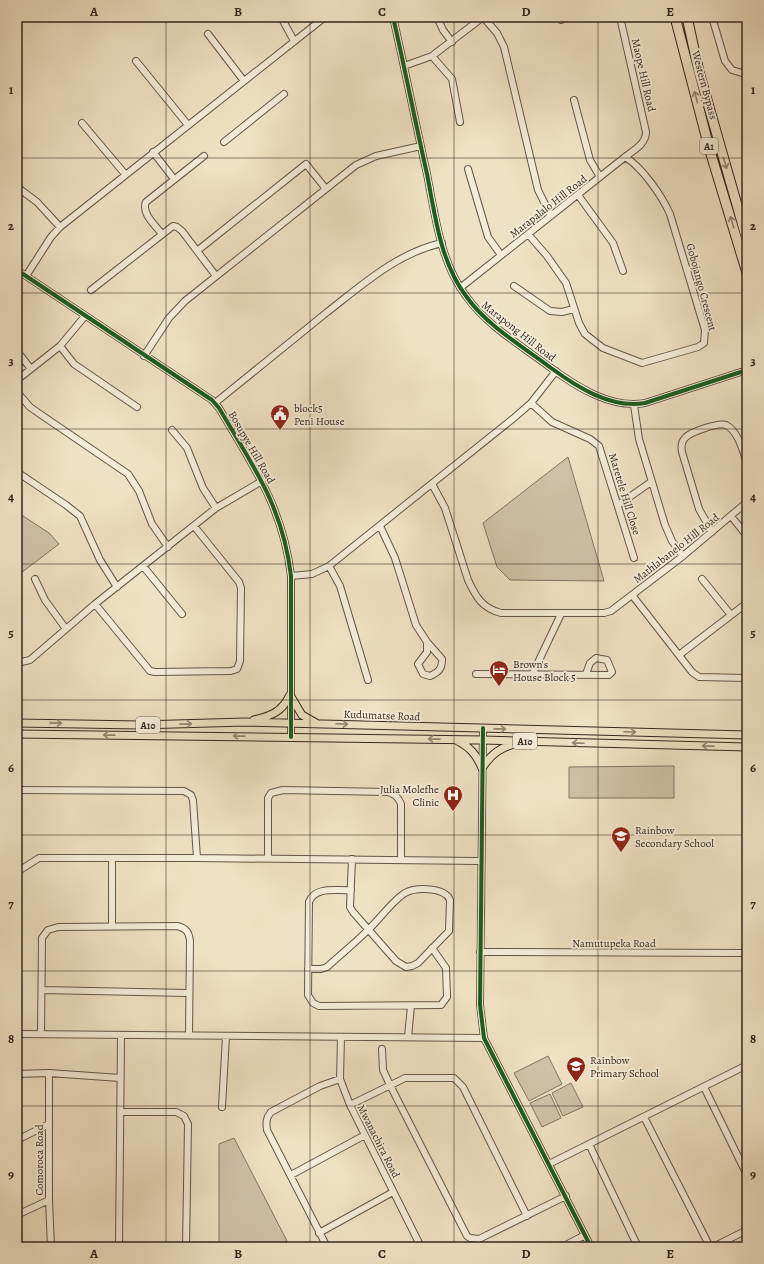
<svg xmlns="http://www.w3.org/2000/svg" width="764" height="1264" font-family="Alegreya,serif">
<style>
.green{fill:#cfc1a7;stroke:#827464}
.lines{fill:none;stroke-linecap:round;stroke-linejoin:round}
.minor-casing{stroke:#645649;stroke-width:8}
.major-casing{stroke:#352720;stroke-width:9}
.highway-casing{stroke:#352720;stroke-width:11}
.minor{stroke:#f5ecd8;stroke-width:6}
.major{stroke:#efe1c3;stroke-width:7}
.highway{stroke:#efe1c3;stroke-width:9}
.cycleway-casing{stroke:#f5ecd8;stroke-width:6}
.cycleway{stroke:#1b5e20;stroke-width:4}
.oneway{stroke:#928472}
.grid{fill:none;stroke:#352720;stroke-width:1;stroke-opacity:0.55}
.labels{text-anchor:middle;stroke-width:3.5;stroke-linejoin:round;paint-order:stroke}
.shield{fill:#f5ecd8;stroke:#6f6257;stroke-width:1}
.shield-label{font-size:10px;font-weight:bold;fill:#352720}
.street-label{font-size:11px;fill:#352720;stroke:#f5ecd8}
.poi-label{font-size:11px;fill:#352720;stroke:#f5ecd8;text-anchor:start}
.neatline{fill:none;stroke:#352720;stroke-width:1.5}
.grid-label{font-size:13px;text-anchor:middle;font-weight:bold;fill:#352720}
</style>
<rect width="100%" height="100%" fill="#efe1c3"/>
<filter id="stains"><feTurbulence type="fractalNoise" baseFrequency=".005" numOctaves="4"/><feColorMatrix values="0 0 0 0 .2 0 0 0 0 .09 0 0 0 0 .02 0 0 0 .5 -.17"/></filter>
<radialGradient id="worn" r=".72"><stop offset=".6" stop-color="#630" stop-opacity="0"/><stop offset="1" stop-color="#630" stop-opacity=".3"/></radialGradient>
<!-- green -->
<path class="green" d="M568,457l36,124 -94,-1 -13,-13 -14,-44z
M17,512l32,21 10,11 -42,32z
M674,766v32h-105v-31z
M548,1056l14,28 -33,17 -15,-28z
M571,1083l12,24 -20,9 -11,-23z
M550,1094l11,24 -19,9 -12,-24z
M234,1138l53,103 -11,6h-57v-103z"/>
<g class="lines">
<!-- minor casing -->
<g class="minor-casing">
<path id="minor" d="M281,17l13,24
M393,17c12,52 22,104 34,157 8,40 13,88 39,122 21,30 56,50 85,72 26,19 60,41 94,35l102,-33
M437,17l6,13 9,12
M560,17l1,3
M712,17l13,44 7,9 10,3 5,-2
M208,34l36,47
M432,56l20,23 8,43
M136,61l52,64
M404,66l28,-10 51,-39 14,16 7,14 34,143 13,26
M574,100l16,60 10,17
M82,123l43,51
M224,142l60,-48
M153,152l21,27
M468,169l20,68 13,18
M17,187l20,15 23,25
M578,195l35,48 10,28
M162,234c-7,-9 -21,-21 -16,-32l58,-46
M528,234l19,22 19,27 13,40 6,11 18,14 39,15 56,-16 6,-4 1,-13 -35,-116c-8,-18 -28,-47 -45,-57
M197,251l109,-87 20,25
M17,270l195,130 7,8c34,58 64,99 72,168v161
M26,276l25,-39 9,-10 265,-210
M514,286l36,25 12,1 12,-3
M460,288l165,-131c9,-7 21,-13 21,-25l-26,-115
M91,290l82,-64 4,1 5,4 34,45
M60,346l14,18 63,43
M17,351l14,18
M144,356l25,-38 16,-17 171,-136 20,-9 45,-10
M17,380l43,-34 25,-30
M17,392l13,15 10,7 88,60 11,17 13,33 16,23
M215,403c37,-30 74,-60 111,-90 36,-28 71,-60 116,-70
M531,403l21,19 38,17 9,7 35,112
M634,405l5,34 26,86 7,16 11,15
M172,430l15,18 16,40 13,20
M17,472l49,33 14,11 20,44 17,27
M432,484l13,24 23,72c8,17 14,28 33,33h103l7,-2 72,-55 64,-54
M618,505l33,-23
M731,516l16,20
M380,526l15,32 21,67 11,17 15,17c0,10 -3,13 -12,17l-7,-2 -5,-10 9,-12v-10
M712,532l-13,-23 -17,-57c-1,-5 -1,-10 3,-14 5,-6 34,-16 41,-13 12,6 17,26 21,38
M143,566l39,48
M329,566l11,20 28,94
M291,576l21,-2 17,-8 186,-149 16,-14 25,-32
M35,579l10,21 21,29
M702,579l29,36
M632,595l60,77 7,5 48,1
M95,604l55,67 5,1 76,-1 6,-2 3,-8 1,-73 -2,-6 -45,-56
M679,655l68,-52
M17,663l13,-3 65,-56 121,-96 46,-27
M533,673l28,-59
M476,674l133,1 3,-3 -5,-12 -11,-2 -6,5 -4,11
M483,728l-3,277 4,33 107,209
M17,790l167,1 7,4 2,5 4,58
M268,858v-60l3,-5 12,-3 105,2c7,2 10,5 13,12v56
M17,872l22,-14h158l283,3
M351,890c-15,1 -36,-4 -42,12l-1,93 5,8 6,3 122,-1 6,-8 -1,-29 -14,-20
M112,926v-67
M480,952l267,1
M308,969h13l6,-2c13,-12 28,-24 41,-37 11,-10 25,-30 37,-37 11,-6 40,-6 45,7l-1,31 -31,32 -6,3 -6,1 -10,-6 -43,-49 -3,-5 2,-48
M42,990l146,3
M17,1034l467,4
M41,1034l1,-96 6,-8 10,-3 119,-1c9,2 12,6 13,15l-1,94
M341,1037l-1,42 10,26 71,142
M408,1037l3,-31
M382,1049l1,21 7,15 77,151 3,2 9,1 87,-43
M49,1073v127l2,47
M17,1074l32,-1 71,5
M704,1087l43,88
M350,1105l55,-27h49l9,9 64,129
M222,1107l4,-71
M120,1112h56l8,4 4,8 -2,123
M644,1117l66,130
M17,1140l32,-16
M589,1144l49,103
M549,1164l198,-99
M291,1175l74,-40
M17,1215l32,-15
M319,1233l74,-41
M119,1247l2,-212
M327,1247l-60,-117c-1,-8 -1,-12 4,-18l49,-26 20,-7
M562,1247l23,-12
M713,1247l34,-17"/>
</g>
<!-- major casing -->
<g class="major-casing">
<path id="major" d="M290,695l12,20 14,8
M254,720c17,-4 28,-8 36,-25
M17,723l123,2 105,-3 502,13
M17,734l466,6 264,7
M456,740c14,7 20,14 26,28
M482,768c10,-15 19,-21 36,-25"/>
</g>
<!-- highway casing -->
<g class="highway-casing">
<path id="highway" d="M675,17l35,134 37,122
M687,17l12,55 48,168"/>
</g>
<!-- minor -->
<use href="#minor" class="minor"/>
<!-- major -->
<use href="#major" class="major"/>
<!-- highway -->
<use href="#highway" class="highway"/>
<!-- cycleway casing -->
<g class="cycleway-casing">
<path id="cycleway" d="M393,17c12,52 22,104 34,157 8,40 13,88 39,122 21,30 56,50 85,72 26,19 60,41 94,35l102,-33
M17,270l195,130 7,8c34,58 64,99 72,168v161
M483,728l-3,277 4,33 107,209"/>
</g>
<!-- cycleway -->
<use href="#cycleway" class="cycleway"/>
</g>
<!-- one-way arrows -->
<defs><path id="oneway-shaft" d="M-6 0H5M1.5-3L5.5 0L1.5 3" fill="none" stroke-width="1.6" stroke-linecap="round" stroke-linejoin="round"/></defs>
<g class="oneway">
<use href="#oneway-shaft" transform="translate(696 97) rotate(-105)"/>
<use href="#oneway-shaft" transform="translate(725 163) rotate(74)"/>
<use href="#oneway-shaft" transform="translate(732 222) rotate(-107)"/>
<use href="#oneway-shaft" transform="translate(56 723) rotate(1)"/>
<use href="#oneway-shaft" transform="translate(186 724) rotate(-1)"/>
<use href="#oneway-shaft" transform="translate(342 724) rotate(2)"/>
<use href="#oneway-shaft" transform="translate(500 729) rotate(1)"/>
<use href="#oneway-shaft" transform="translate(630 732) rotate(2)"/>
<use href="#oneway-shaft" transform="translate(109 735) rotate(-179)"/>
<use href="#oneway-shaft" transform="translate(239 736) rotate(-179)"/>
<use href="#oneway-shaft" transform="translate(434 739) rotate(-179)"/>
<use href="#oneway-shaft" transform="translate(578 743) rotate(-178)"/>
<use href="#oneway-shaft" transform="translate(708 746) rotate(-179)"/>
</g>
<!-- grid -->
<path class="grid" d="M166,17v1230M310,17v1230M454,17v1230M598,17v1230M17,158h730M17,293h730M17,429h730M17,564h730M17,700h730M17,835h730M17,971h730M17,1106h730"/>
<!-- icons -->
<defs>
<g id="civic-pin" transform="scale(1)"><path d="M0 17L-7.5 6A9.5 9.5 0 1 1 7.5 6Z" fill="#8f2418" stroke="#f5ecd8"/><path d="M-.6-6.5H3V-4.5H.6V-3L4-1V1h2V6H-6V1h2V-1L-.6-3ZM-1.2 2.5V6h2.4V2.5Z" fill="#fff"/></g>
<g id="hotel-pin" transform="scale(1)"><path d="M0 17L-7.5 6A9.5 9.5 0 1 1 7.5 6Z" fill="#8f2418" stroke="#f5ecd8"/><path d="M-6-4.5h1.5V1H6V5H4.5V3h-9V5H-6ZM-4 0a1.8 1.8 0 1 1 3.6 0ZM.5 0V-2.5h3Q6-2.5 6 0Z" fill="#fff"/></g>
<g id="hospital-pin" transform="scale(1)"><path d="M0 17L-7.5 6A9.5 9.5 0 1 1 7.5 6Z" fill="#8f2418" stroke="#f5ecd8"/><path d="M-5-5h3v3.5h4V-5h3V5h-3V1.5h-4V5h-3Z" fill="#fff"/></g>
<g id="school-pin" transform="scale(1)"><path d="M0 17L-7.5 6A9.5 9.5 0 1 1 7.5 6Z" fill="#8f2418" stroke="#f5ecd8"/><path d="M0-5L7-2L0 1L-7-2ZM-4 1L0 2.5L4 1V4Q0 6-4 4Z" fill="#fff"/></g>
</defs>
<g fill-rule="evenodd">
<use href="#civic-pin" x="280" y="414"/>
<use href="#hotel-pin" x="499" y="670"/>
<use href="#hospital-pin" x="453" y="795"/>
<use href="#school-pin" x="621" y="836"/>
<use href="#school-pin" x="576" y="1066"/>
</g>
<g class="labels">
<!-- shield labels -->
<g class="shield">
<rect x="700" y="138" width="18" height="16" rx="3"/>
<rect x="136" y="717" width="24" height="16" rx="3"/>
<rect x="513" y="733" width="24" height="16" rx="3"/>
</g>
<g class="shield-label">
<text x="709" y="150">A1</text>
<text x="148" y="729">A10</text>
<text x="525" y="745">A10</text>
</g>
<!-- street labels -->
<g class="street-label">
<text transform="translate(644 75) rotate(77)" y="4">Maope Hill Road</text>
<text transform="translate(705 85) rotate(75)" y="4">Western Bypass</text>
<text transform="translate(548 206) rotate(-38)" y="4">Marapalalo Hill Road</text>
<text transform="translate(702 287) rotate(75)" y="4">Gobojango Crescent</text>
<text transform="translate(519 331) rotate(38)" y="4">Marapong Hill Road</text>
<text transform="translate(252 447) rotate(60)" y="4">Bosupye Hill Road</text>
<text transform="translate(625 494) rotate(73)" y="4">Maretele Hill Close</text>
<text transform="translate(676 548) rotate(-38)" y="4">Mathlabanelo Hill Road</text>
<text transform="translate(382 715) rotate(2)" y="4">Kudumatse Road</text>
<text x="614" y="947">Namutupeka Road</text>
<text transform="translate(379 1141) rotate(63)" y="4">Mwanachira Road</text>
<text transform="translate(39 1160) rotate(-90)" y="4">Comoroca Road</text>
</g>
<!-- poi labels -->
<g class="poi-label">
<text x="294" y="412">block5<tspan x="294" dy="13">Peni House</tspan></text>
<text x="513" y="668">Brown's<tspan x="513" dy="13">House Block 5</tspan></text>
<text x="439" y="793" text-anchor="end">Julia Molefhe<tspan x="439" dy="13">Clinic</tspan></text>
<text x="635" y="834">Rainbow<tspan x="635" dy="13">Secondary School</tspan></text>
<text x="590" y="1064">Rainbow<tspan x="590" dy="13">Primary School</tspan></text>
</g>
</g>
<!-- margin -->
<rect width="764" height="1264" fill="none" stroke="#efe1c3" stroke-width="44"/>
<rect x="22" y="22" width="720" height="1220" class="neatline"/>
<g class="grid-label">
<text x="94" y="16">A</text>
<text x="238" y="16">B</text>
<text x="382" y="16">C</text>
<text x="526" y="16">D</text>
<text x="670" y="16">E</text>
<text x="11" y="94">1</text>
<text x="753" y="94">1</text>
<text x="11" y="230">2</text>
<text x="753" y="230">2</text>
<text x="11" y="365">3</text>
<text x="753" y="365">3</text>
<text x="11" y="501">4</text>
<text x="753" y="501">4</text>
<text x="11" y="637">5</text>
<text x="753" y="637">5</text>
<text x="11" y="772">6</text>
<text x="753" y="772">6</text>
<text x="11" y="908">7</text>
<text x="753" y="908">7</text>
<text x="11" y="1043">8</text>
<text x="753" y="1043">8</text>
<text x="11" y="1179">9</text>
<text x="753" y="1179">9</text>
<text x="94" y="1258">A</text>
<text x="238" y="1258">B</text>
<text x="382" y="1258">C</text>
<text x="526" y="1258">D</text>
<text x="670" y="1258">E</text>
</g>
<rect width="100%" height="100%" filter="url(#stains)"/>
<rect width="100%" height="100%" fill="url(#worn)"/>
</svg>
